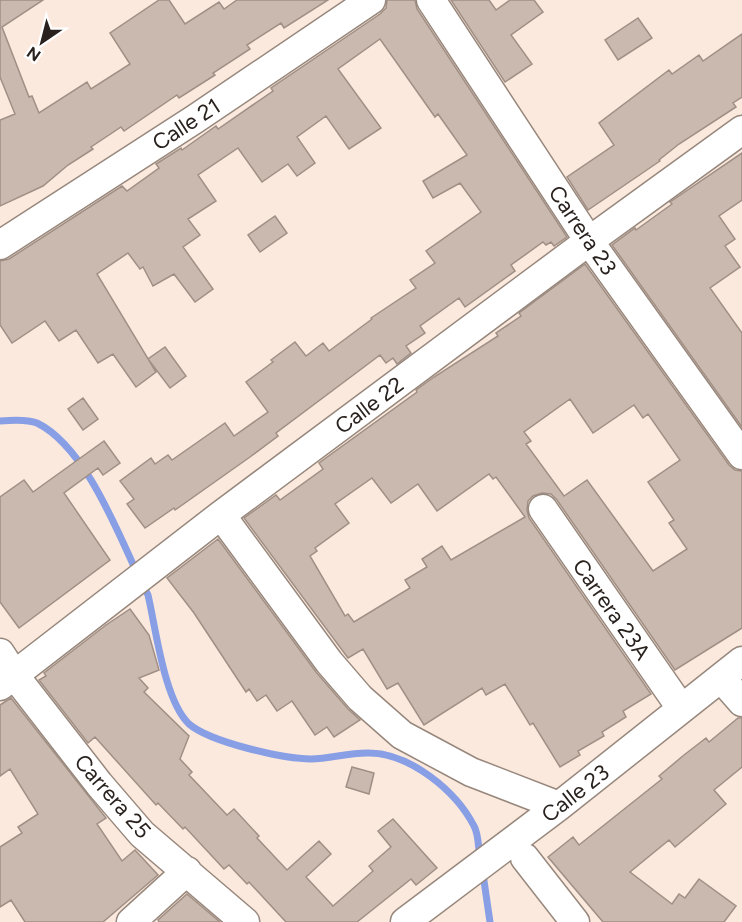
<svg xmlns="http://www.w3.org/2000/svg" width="742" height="922" font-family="Figtree,sans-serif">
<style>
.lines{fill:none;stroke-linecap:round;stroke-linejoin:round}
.stream{stroke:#889fe5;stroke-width:7}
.building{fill:#cab9ae;stroke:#a08f85;stroke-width:1.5;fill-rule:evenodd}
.minor-casing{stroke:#97877c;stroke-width:31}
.minor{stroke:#fff;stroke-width:28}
.labels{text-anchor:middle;stroke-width:4.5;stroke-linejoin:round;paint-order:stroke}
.street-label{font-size:22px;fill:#28211d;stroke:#fff}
</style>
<rect width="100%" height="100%" fill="#fbe9de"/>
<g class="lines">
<!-- stream -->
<path class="stream" d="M0,421c11,-1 27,-2 37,2 47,23 79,105 100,150
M142,583l6,12c8,34 16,105 41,129 21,18 94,35 122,35 19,0 39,-7 59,-6 41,1 86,38 104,73 5,9 4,22 6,31
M483,874l7,48"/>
</g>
<!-- building -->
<path class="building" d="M0,0h43l-41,27 27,70 3,-1 7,17 48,-31 4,7 39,-25 -20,-31 49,-33h10l16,24 34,-22 5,7 13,-9h91l-44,28 -3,-5 -34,22 3,4 -37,24 2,2 -36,23 -2,-3 -53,36 -3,-4 -30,20 2,2 -25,16 -25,21 -43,20v-86l15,-6 -15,-37z
M387,0h28l2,9 150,228 -13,9 -3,-4 -5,3 -3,-3 -32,23 4,6 -50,36 -6,-9 -39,28 5,7 -19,13 5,7 -14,11 -4,-6 -7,5 -6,-8 -104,78 2,3 -28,21 -75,53 -1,-2 -29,20 -18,-24 7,-5 -14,-18 31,-23 4,6 13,-9 4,5 53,-37 9,13 34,-24 -22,-30 27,-20 -2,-2 24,-18 11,14 17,-13 6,8 43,-32 -1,-1 45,-30 -6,-8 25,-17 -9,-12 55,-39 -21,-29 -27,15 -10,-17 44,-26 -29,-41 -3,3 -55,-78 -42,30 43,59 -32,21 -23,-33 -29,21 18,26 -18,13 -9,-12 -26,18 -24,-34 -40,27 18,26 -28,18 12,16 -17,12 30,42 -18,13 -21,-28 -21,12 -10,-19 -3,2 -12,-16 -31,21 59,98 -20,15 -23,-33 -15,9 -22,-33 -17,11 -14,-20 -33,22 -12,-18v-64l9,-2 113,-73 5,5 32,-23 -3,-4 25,-16 1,2 34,-24 2,3 55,-38 -2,-3 109,-74 6,-6z
M451,0h38l7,10 14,-10h24l9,12 -32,23 21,29 -27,18z
M638,18l14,20 -34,22 -13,-20z
M742,34v63l-9,6 3,4 -57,37 -20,16 1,1 -72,49 -21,-33 47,-32 -15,-22 70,-53 3,4 27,-19 4,6z
M742,153v47l-23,16 16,23 -10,7 15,21 -30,21 32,45v94l-130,-182 23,-17 1,2 36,-26 -2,-2z
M275,216l12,17 -27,19 -12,-17z
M585,264l144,201 6,5 7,1v157l-67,42 -118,-170 -6,-6 -9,-1 -9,3 -5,5 -1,9 2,8 122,176 -28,17 3,6 -24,15 2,4 -26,15 2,4 -20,12 -27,-44 -3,2 -25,-41 -19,11 -4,-7 -58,37 -26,-42 -11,6 -24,-40 -15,9 -104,-140 32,-23 4,5 43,-31 -4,-6 98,-71 -1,-2 18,-13 64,-41 -2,-3 25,-17 -2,-3zM570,399l23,34 41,-28 9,13 5,-4 32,46 -32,22 26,38 -5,3 18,26 -34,22 -66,-91 -23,16 -38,-52 5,-3 -7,-9zM489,474l4,5 3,-2 29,40 -74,43 -9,-14 -20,13 5,8 -22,13 5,8 -56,34 -6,-8 -3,2 -35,-60 7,-5 -2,-3 34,-25 -14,-19 37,-26 19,25 27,-19 19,27z
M165,347l21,29 -16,12 -22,-29z
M83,398l15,21 -15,11 -15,-21z
M104,441l16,22 -17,12 -5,-7 -34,25 46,67 -91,68 -19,-26v-105l24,-17 9,12z
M218,539l98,133 32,37 12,11 -26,17 -7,-10 -12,8 -23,-34 -15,10 -11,-16 -9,6 -8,-12 -3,3 -52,-79 -27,-35z
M130,609l19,26 10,35 -20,8 9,10 -4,4 45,44 -9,23 12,13 -3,3 38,40 7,-6 25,27 -2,2 30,32 32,-29 12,13 -25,23 27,29 40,-35 -4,-5 22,-19 -13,-16 15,-12 44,49 -21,17 -5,-6 -54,43h-71l-37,-40 -2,2 -18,-19 -5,4 -39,-42 -2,2 -25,-26 -2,2 -61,-68 -7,6 -49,-63 7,-4 -2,-3 62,-48z
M11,698l95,120 -9,6 25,37 13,-11 23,25 -55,47h-78l-14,-22 -11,7v-60l22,-14 -4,-6 20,-13 -28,-45 -10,7v-71z
M738,718h4v49l-28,23 12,14 -51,43 -6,-7 -39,32 42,32 7,-10 6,4 14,-19 37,27 -12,16h-121l-55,-65 25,-20 6,8 83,-66 -3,-3 25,-21 22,-17 3,4z
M352,767l22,6 -5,21 -23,-7z
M187,894l33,28h-61l-1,-2z"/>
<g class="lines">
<!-- minor casing -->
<g class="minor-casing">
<path id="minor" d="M431,0l158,241 153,214
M0,245l195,-126 176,-119
M543,509l138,199
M221,515l108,147 31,36 42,37 69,37 88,34
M0,653l15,23 84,108 43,50 103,88
M721,678l21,24
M0,686l221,-171 368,-274 153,-111
M525,858l50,64
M131,922l56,-51
M405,922l154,-116 183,-145"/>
</g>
<!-- minor -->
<use href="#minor" class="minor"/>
</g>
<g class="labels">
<!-- street labels -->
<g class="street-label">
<text transform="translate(186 124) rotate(-33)" y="8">Calle 21</text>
<text transform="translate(583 230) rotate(56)" y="8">Carrera 23</text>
<text transform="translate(369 405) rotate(-37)" y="8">Calle 22</text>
<text transform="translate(612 609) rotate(55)" y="8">Carrera 23A</text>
<text transform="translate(575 793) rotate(-38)" y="8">Calle 23</text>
<text transform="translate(113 796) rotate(49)" y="8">Carrera 25</text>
</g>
</g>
<!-- north arrow -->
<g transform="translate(42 42) rotate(215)" stroke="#ffffff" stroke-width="4.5" paint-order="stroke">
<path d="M0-4.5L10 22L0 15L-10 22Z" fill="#28211d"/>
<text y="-9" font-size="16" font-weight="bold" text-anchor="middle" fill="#28211d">N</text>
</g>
</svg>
